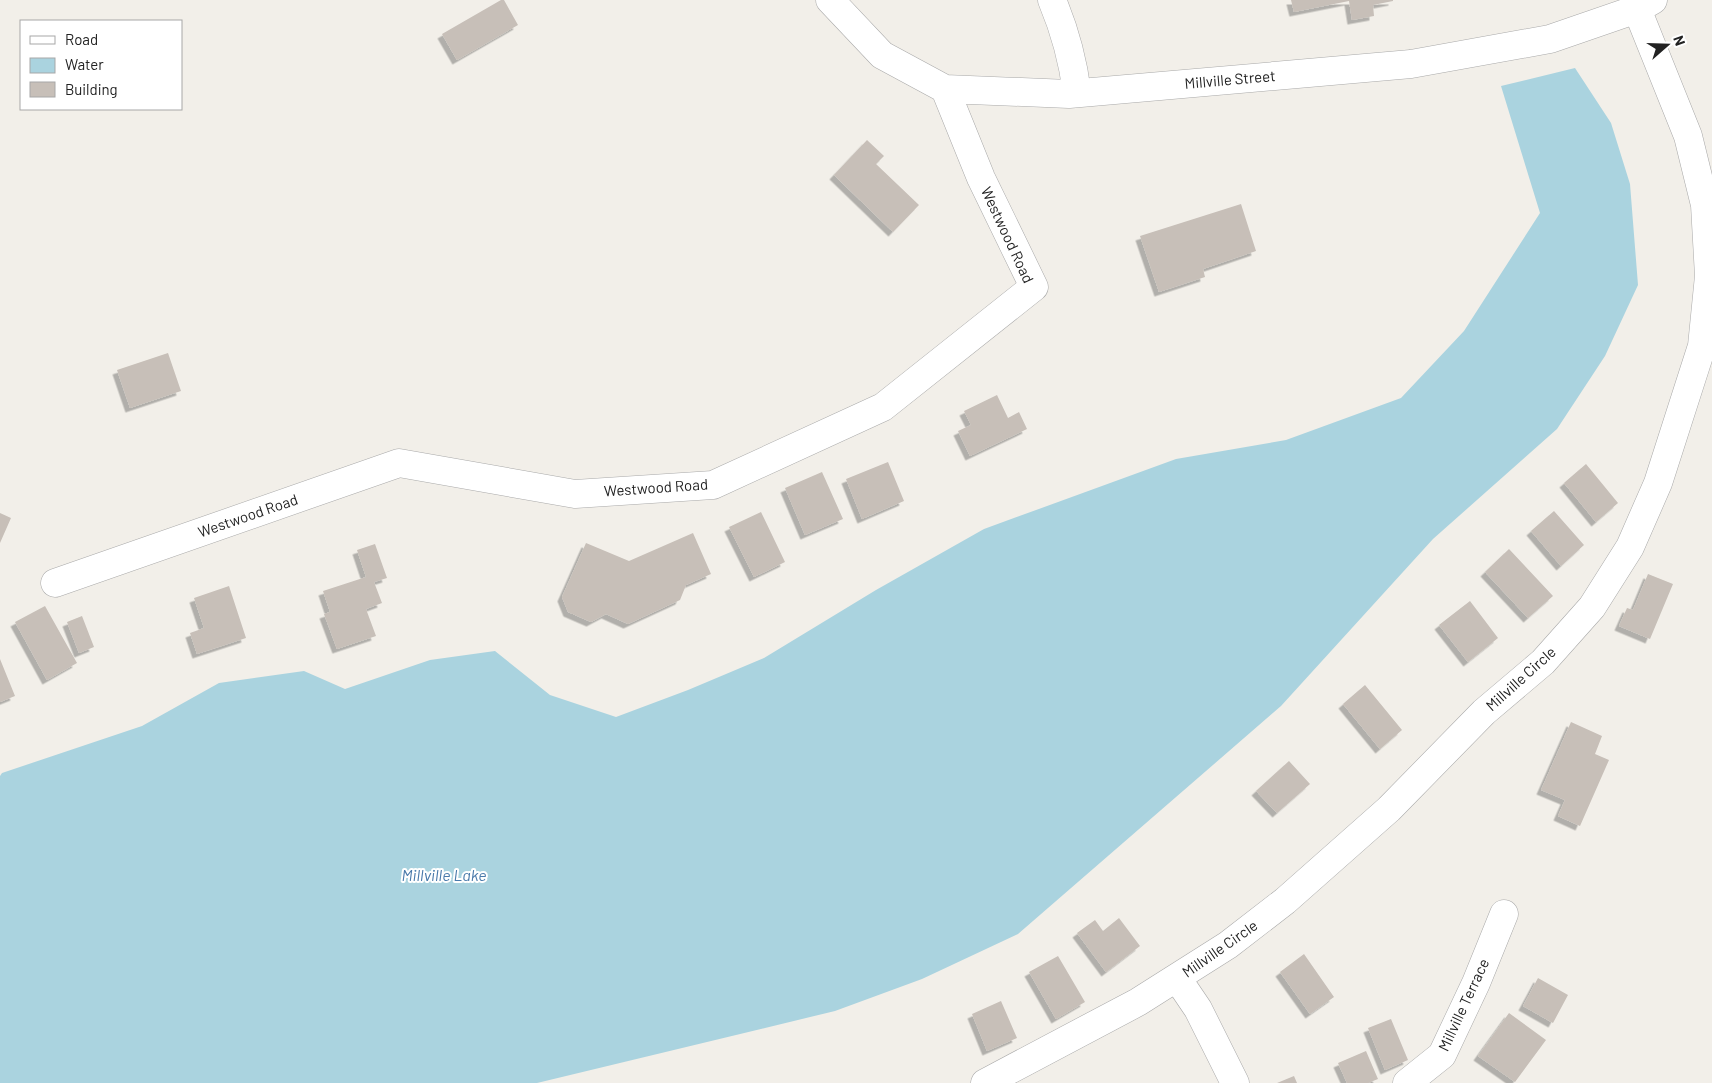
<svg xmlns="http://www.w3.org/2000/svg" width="1712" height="1083" font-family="Barlow,sans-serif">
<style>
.water{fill:#aad3df}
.building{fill:#c7bfb8;filter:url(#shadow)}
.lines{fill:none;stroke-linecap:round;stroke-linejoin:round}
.minor-casing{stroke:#a9a9a9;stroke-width:29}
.minor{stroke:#fff;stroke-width:28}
.labels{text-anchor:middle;stroke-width:4;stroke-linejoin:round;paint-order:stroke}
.street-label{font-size:15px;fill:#222;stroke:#fff}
.water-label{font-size:16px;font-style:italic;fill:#4a7aab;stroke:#fff}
</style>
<defs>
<filter id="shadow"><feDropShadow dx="-4.5" dy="4.5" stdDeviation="0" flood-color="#0004"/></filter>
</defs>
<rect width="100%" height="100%" fill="#f2efe9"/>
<!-- water -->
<path class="water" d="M1575,68l36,55 19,61 8,101 -33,71 -48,73 -124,110 -152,167 -263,228 -96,45 -87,32 -298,72h-537v-307l2,-3 140,-47 77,-43 85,-12 41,18 85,-29 65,-9 55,44 66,22 72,-27 76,-32 112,-68 108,-61 192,-70 110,-19 115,-42 63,-67 76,-118 -39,-127z"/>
<!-- building -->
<path class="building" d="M501,0h3l14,25 -61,35 -15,-26z
M1291,0h102v1l-20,4 1,11 -22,4 -3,-19 -55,11z
M867,140l17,16 -8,8 43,41 -26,27 -59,-57z
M1241,204l15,47 -53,18 2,8 -46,15 -19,-56z
M168,353l13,38 -51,17 -13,-38z
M997,395l11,23 11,-6 8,17 -57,27 -12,-25 13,-6 -7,-14z
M888,462l16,39 -42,18 -16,-40z
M1586,464l32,39 -22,19 -32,-39z
M822,472l21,47 -38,16 -20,-47z
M1554,511l30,34 -23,21 -30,-35z
M761,512l24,50 -31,15 -25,-50z
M0,513l11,5 -11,25z
M693,533l18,41 -25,11 -6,15 -52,24 -22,-10 -15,8 -23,-10 -6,-15 24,-54 43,18z
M375,544l12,34 -13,4 8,21 -16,6 10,27 -39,13 -13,-35 6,-2 -7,-21 43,-14 -9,-27z
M1509,549l44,47 -25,22 -43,-46z
M1648,574l25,10 -23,55 -31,-13 8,-18 6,2z
M229,586l17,52 -49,16 -7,-21 14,-5 -10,-30z
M1470,601l28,37 -30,24 -29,-37z
M45,606l32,57 -30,17 -32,-58z
M82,616l12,31 -15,6 -12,-31z
M0,659l15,37 -15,6z
M1365,685l37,45 -22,19 -37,-45z
M1571,722l31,14 -7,18 14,6 -29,66 -22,-10 7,-16 -24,-10z
M1289,761l21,23 -33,29 -21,-22z
M1119,918l21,28 -34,26 -29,-39 18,-13 8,11z
M1304,954l30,43 -24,17 -30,-42z
M1058,956l27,46 -29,17 -27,-47z
M1538,978l30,17 -15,28 -30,-17z
M1001,1001l16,37 -30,13 -15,-37z
M1509,1013l37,27 -31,42 -37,-26z
M1391,1019l17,41 -23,10 -17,-42z
M1366,1051l12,28 -10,4h-21l-9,-20z
M1294,1076l3,7h-20z"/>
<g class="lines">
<!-- minor casing -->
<g class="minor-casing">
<path id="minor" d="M830,0l52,55 63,34 124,5 342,-30 139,-25 87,-30 16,-9
M1052,0c13,31 21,60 25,93
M55,583l344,-120 176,31 138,-9 170,-78 151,-120 -53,-109 -36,-89
M1177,978l21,31 37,74
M985,1083l153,-81 90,-57 57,-44 104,-92 95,-97 59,-50 49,-55 38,-60 28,-64 44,-137 7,-70 -4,-71 -17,-69 -51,-127
M1407,1083l35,-28 34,-72 28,-69"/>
</g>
<!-- minor -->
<use href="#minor" class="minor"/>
</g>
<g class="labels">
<!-- street labels -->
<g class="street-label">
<text transform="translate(1230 80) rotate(-5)" y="5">Millville Street</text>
<text transform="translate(1007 235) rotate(65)" y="5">Westwood Road</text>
<text transform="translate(656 488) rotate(-4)" y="5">Westwood Road</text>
<text transform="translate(248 516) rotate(-19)" y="5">Westwood Road</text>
<text transform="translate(1521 679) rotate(-42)" y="5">Millville Circle</text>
<text transform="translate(1220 949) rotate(-35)" y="5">Millville Circle</text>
<text transform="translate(1464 1005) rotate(-65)" y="5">Millville Terrace</text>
</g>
<!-- water labels -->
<g class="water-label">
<text x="444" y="881">Millville Lake</text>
</g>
</g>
<!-- legend -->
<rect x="20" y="20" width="162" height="90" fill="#ffffff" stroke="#a7a7a7"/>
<rect x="30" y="36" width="25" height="8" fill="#ffffff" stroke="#a7a7a7"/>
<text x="65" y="45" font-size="15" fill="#222222">Road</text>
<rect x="30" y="58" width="25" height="15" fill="#aad3df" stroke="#a7a7a7"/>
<text x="65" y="70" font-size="15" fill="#222222">Water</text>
<rect x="30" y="82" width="25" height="15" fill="#c7bfb8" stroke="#a7a7a7"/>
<text x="65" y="95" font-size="15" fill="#222222">Building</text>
<!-- north arrow -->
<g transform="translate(1667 45) rotate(70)" stroke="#ffffff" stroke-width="4" paint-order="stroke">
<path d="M0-4L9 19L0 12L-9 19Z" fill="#222222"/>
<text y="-8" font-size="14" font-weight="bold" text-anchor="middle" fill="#222222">N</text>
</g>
</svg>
